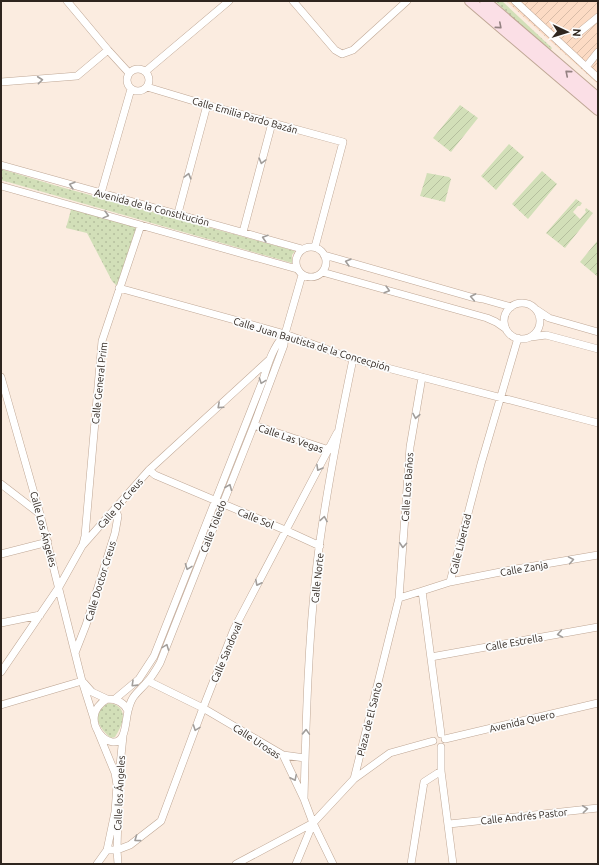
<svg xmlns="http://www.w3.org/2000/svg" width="599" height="865" font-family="Ubuntu,sans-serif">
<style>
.industrial{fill:url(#industrial-furrows)}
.grass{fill:url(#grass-dots)}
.garden{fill:url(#garden-furrows)}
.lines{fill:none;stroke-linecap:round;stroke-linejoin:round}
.street-casing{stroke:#bfa795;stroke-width:8}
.secondary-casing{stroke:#bfa795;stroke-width:12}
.street{stroke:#fff;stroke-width:7}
.secondary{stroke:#fbdfe6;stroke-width:10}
.oneway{stroke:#948282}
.oneway2{stroke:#a19d9a}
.labels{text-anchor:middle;stroke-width:3.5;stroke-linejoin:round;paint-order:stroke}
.street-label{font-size:10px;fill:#2e251e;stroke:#fcfcfc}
</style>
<defs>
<pattern id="industrial-furrows" width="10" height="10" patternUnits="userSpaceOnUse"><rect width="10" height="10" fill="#fcdbc4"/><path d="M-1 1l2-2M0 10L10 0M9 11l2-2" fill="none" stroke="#d8bca8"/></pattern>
<pattern id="grass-dots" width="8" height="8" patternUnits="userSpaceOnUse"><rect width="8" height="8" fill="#d2dfb8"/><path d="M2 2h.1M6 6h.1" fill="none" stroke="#b5bf9e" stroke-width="1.8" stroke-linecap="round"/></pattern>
<pattern id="garden-furrows" width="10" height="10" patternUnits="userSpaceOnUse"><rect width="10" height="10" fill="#d2dfb8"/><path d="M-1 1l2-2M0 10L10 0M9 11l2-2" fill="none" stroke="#b5bf9e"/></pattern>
</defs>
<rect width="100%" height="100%" fill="#fbece0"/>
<!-- industrial -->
<path class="industrial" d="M506,1h92v83z"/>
<!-- grass -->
<path class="grass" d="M495,1h7l50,47 -3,4z
M1,169l56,17 238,65 -3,4v8l-291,-83z
M72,206l69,19 -22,63 -7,-7 -25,-48 -21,-5z
M109,703c21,3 14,22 6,34l-4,1c-13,-10 -21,-26 -2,-35z"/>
<!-- garden -->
<path class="garden" d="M460,105l18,13 -27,34 -18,-14z
M509,144l15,13 -28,33 -15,-14z
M542,171l15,13 -29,35 -16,-15z
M427,173l22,4 2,2 -6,23 -25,-6z
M576,199l6,4 -2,3h-2l-5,6 7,7 6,-7 -1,-2 1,-2 7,5 -28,35 -19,-15z
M598,240v37l-18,-15z"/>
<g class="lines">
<!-- street casing -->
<g class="street-casing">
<path id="street" d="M67,1l41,49 21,23
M293,1l42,49 7,4 11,-4 54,-49
M515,1l83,77
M576,35l22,-18
M586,67l12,-15
M127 80a11 11 0 1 1 22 0a11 11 0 1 1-22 0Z
M146,71l83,-70
M1,82l76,-6 31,-26
M147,87l60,18 136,37 -28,105
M1,165l301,84
M1,186l296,83
M101,193l30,-104
M178,213l29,-108
M243,232l29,-109
M296 262a15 15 0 1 1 30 0a15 15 0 1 1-30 0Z
M324,255l147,42 12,2 28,8
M322,272l165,46 9,4 10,7
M119,288l166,46 68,25 245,64
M504 321a18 18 0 1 1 36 0a18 18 0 1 1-36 0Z
M537,310l12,8 49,14
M531,337l15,-2 52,14
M1,377l39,137 42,167 12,38
M254,425l75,25
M149,470l6,5 130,55 35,16
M1,484l39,30
M83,544l2,-8 17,-195 39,-116
M1,554l47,-12
M450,582l66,-13 82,-14
M422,591l-23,7 -45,181 36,-26 43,-12
M399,598l11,-151 12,-70
M1,623l39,-8
M75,653l11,-28 29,-92 3,-17 -3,-7
M431,657l167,-30
M1,672l58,-85 23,-41 67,-76 120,-110
M148,681l55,27 80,47 21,44 9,24 20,41
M84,683l8,9 15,7
M107,699c10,0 17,3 21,12 -2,8 -2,17 -5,24 -9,23 -49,-16 -16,-36z
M115,699l24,-20 15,-23 109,-276c5,-17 10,-33 22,-46
M1,705l81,-24
M128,711c4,-17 9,-17 19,-29 5,-5 9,-12 13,-19l94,-238 30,-80 1,-11 17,-59
M96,727l19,46 2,12 -2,27 -8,38 -10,14
M441,734l-19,-143 28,-9 31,-118 37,-126
M445,739l153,-36
M441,747v24l12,93
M283,755l22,3
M120,782v-16l3,-30
M304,799c2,-78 4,-157 13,-235 8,-68 22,-138 36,-205
M118,814l-1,36 1,14
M449,824l149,-16
M107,850h10l13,-5 31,-24 42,-113 31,-79 103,-196
M236,864l77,-41 41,-44
M296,864l17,-41
M411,864l13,-82 17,-11"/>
</g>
<!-- secondary casing -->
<g class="secondary-casing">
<path id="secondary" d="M470,1l128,109
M485,1l113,97"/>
</g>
<!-- street -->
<use href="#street" class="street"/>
<!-- secondary -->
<use href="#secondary" class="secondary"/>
</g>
<!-- one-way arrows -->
<defs><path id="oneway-chevron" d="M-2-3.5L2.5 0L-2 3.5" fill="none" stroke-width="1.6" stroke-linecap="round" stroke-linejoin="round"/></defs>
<g class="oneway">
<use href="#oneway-chevron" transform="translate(499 26) rotate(41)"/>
<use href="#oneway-chevron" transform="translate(568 73) rotate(-140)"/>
</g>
<g class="oneway2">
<use href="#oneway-chevron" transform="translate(40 80) rotate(-6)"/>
<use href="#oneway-chevron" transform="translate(262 161) rotate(105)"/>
<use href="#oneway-chevron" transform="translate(188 176) rotate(-75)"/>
<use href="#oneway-chevron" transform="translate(72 185) rotate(-164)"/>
<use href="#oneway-chevron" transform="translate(106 215) rotate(15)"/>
<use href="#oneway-chevron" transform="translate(265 238) rotate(-163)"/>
<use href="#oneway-chevron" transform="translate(348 262) rotate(-164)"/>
<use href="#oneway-chevron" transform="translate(387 290) rotate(16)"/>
<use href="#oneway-chevron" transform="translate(473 297) rotate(-169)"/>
<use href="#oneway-chevron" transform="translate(262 381) rotate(110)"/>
<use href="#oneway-chevron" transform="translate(220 406) rotate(138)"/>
<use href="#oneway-chevron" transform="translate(416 416) rotate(100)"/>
<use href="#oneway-chevron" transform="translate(319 468) rotate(119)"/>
<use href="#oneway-chevron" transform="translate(229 487) rotate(-68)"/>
<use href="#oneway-chevron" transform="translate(324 519) rotate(-81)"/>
<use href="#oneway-chevron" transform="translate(403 545) rotate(94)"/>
<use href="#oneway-chevron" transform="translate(571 560) rotate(-10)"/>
<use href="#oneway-chevron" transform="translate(188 567) rotate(111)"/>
<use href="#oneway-chevron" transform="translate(258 583) rotate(117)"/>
<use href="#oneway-chevron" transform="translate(560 634) rotate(170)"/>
<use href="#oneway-chevron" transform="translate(166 647) rotate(-69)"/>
<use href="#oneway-chevron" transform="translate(134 684) rotate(136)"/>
<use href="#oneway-chevron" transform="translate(196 728) rotate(110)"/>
<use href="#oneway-chevron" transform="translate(306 732) rotate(-88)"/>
<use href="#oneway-chevron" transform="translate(294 778) rotate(64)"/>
<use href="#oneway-chevron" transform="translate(585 809) rotate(-6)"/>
<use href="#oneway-chevron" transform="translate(137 839) rotate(144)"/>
</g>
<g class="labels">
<!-- street labels -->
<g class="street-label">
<text transform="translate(245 115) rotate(16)" y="4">Calle Emilia Pardo Bazán</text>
<text transform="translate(152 207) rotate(15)" y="4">Avenida de la Constitución</text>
<text transform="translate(312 344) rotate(17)" y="4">Calle Juan Bautista de la Concecpión</text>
<text transform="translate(99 383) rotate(-84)" y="4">Calle General Prim</text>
<text transform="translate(291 438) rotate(19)" y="4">Calle Las Vegas</text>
<text transform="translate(407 487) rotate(-86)" y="4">Calle Los Baños</text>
<text transform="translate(120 503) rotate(-49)" y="4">Calle Dr Creus</text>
<text transform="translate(256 518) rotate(22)" y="4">Calle Sol</text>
<text transform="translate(213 526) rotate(-69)" y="4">Calle Toledo</text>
<text transform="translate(44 529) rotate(75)" y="4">Calle Los Ángeles</text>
<text transform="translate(460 544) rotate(-76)" y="4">Calle Libertad</text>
<text transform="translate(524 568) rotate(-10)" y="4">Calle Zanja</text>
<text transform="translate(317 578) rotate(-84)" y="4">Calle Norte</text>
<text transform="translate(100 581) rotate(-73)" y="4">Calle Doctor Creus</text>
<text transform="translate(514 642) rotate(-10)" y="4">Calle Estrella</text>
<text transform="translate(226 652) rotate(-67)" y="4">Calle Sandoval</text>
<text transform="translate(369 719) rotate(-76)" y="4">Plaza de El Santo</text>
<text transform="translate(522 721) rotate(-13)" y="4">Avenida Quero</text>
<text transform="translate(257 741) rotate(33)" y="4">Calle Urosas</text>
<text transform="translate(119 793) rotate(-87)" y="4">Calle los Ángeles</text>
<text transform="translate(524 816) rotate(-6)" y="4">Calle Andrés Pastor</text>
</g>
</g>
<!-- border -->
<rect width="599" height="865" fill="none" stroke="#2e251e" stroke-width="4"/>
<!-- north arrow -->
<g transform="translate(567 32) rotate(94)" stroke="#fcfcfc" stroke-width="3" paint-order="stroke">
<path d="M0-3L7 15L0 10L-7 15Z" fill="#2e251e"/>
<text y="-6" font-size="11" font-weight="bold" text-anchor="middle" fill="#2e251e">N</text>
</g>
</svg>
